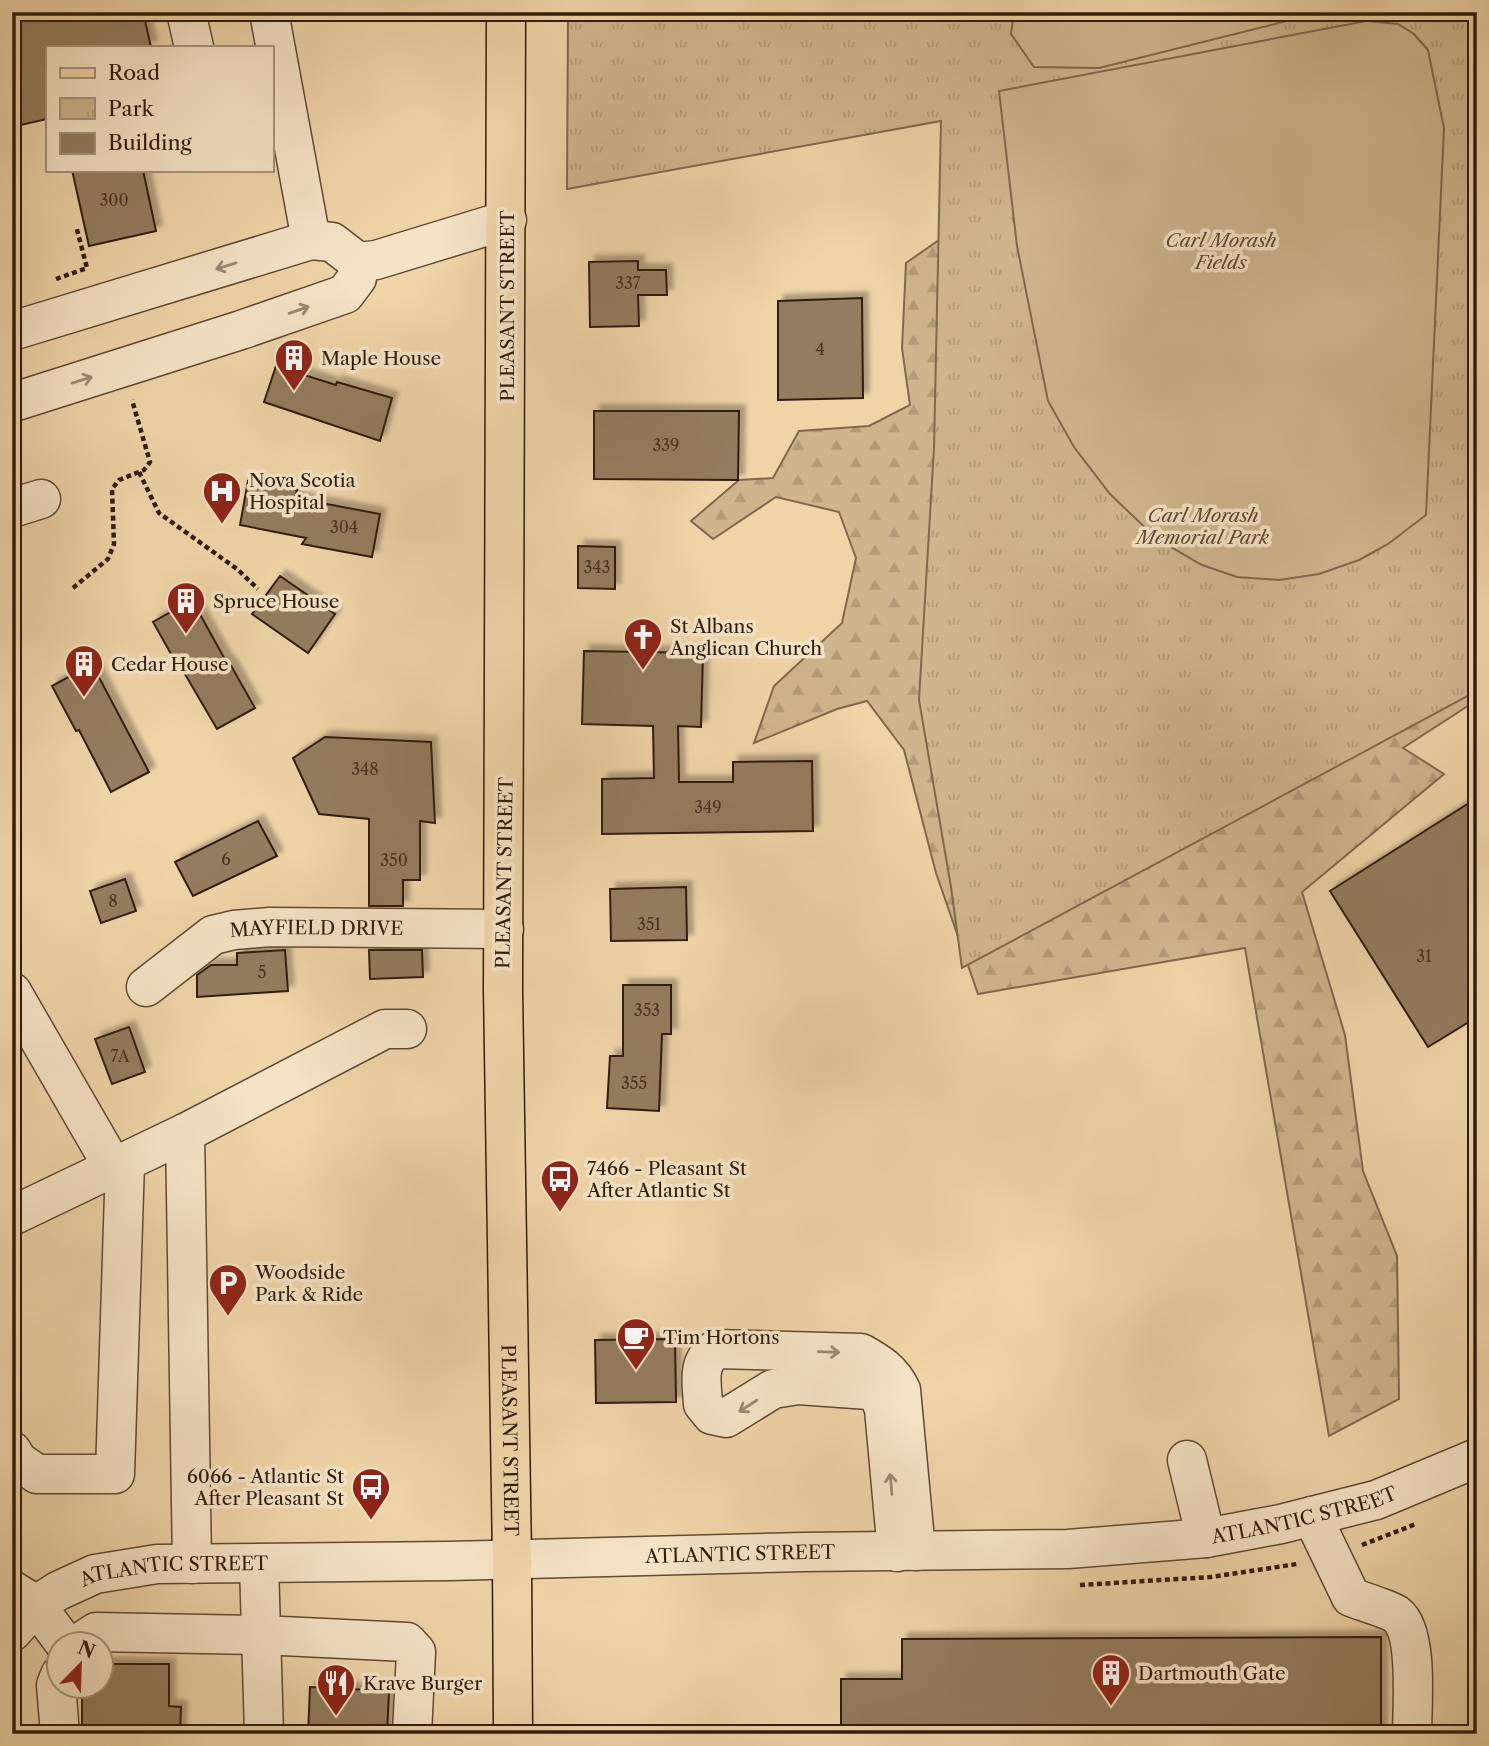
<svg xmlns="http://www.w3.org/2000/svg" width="1489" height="1746" font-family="'Libre Caslon Text',serif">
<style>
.forest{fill:url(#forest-firs);stroke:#80684e;stroke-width:2}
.park{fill:url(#park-tufts);stroke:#80684e;stroke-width:2}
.pitch{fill:#cfb58e;stroke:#80684e;stroke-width:2}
.building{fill:#937c5e;stroke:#301c0d;stroke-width:2;filter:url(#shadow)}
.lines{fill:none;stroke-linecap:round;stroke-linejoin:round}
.minor-casing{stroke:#604a34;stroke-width:41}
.major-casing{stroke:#301c0d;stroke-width:41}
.path{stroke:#301c0d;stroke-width:4.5;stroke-dasharray:5 3.5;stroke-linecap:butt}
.minor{stroke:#f5e3c6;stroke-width:38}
.major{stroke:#efd4a8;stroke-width:38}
.oneway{stroke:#9c8973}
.labels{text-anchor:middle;stroke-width:7;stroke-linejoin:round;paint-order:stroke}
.number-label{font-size:16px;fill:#493421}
.park-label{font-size:19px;font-style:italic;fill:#604a34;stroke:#f5e3c6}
.street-label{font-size:19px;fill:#301c0d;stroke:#f5e3c6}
.poi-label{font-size:19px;fill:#301c0d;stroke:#f5e3c6;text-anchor:start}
</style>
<defs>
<pattern id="forest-firs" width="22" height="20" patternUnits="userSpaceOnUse" patternTransform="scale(1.75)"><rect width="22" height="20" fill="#cfb58e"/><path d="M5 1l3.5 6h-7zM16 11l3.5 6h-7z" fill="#b29b79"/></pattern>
<pattern id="park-tufts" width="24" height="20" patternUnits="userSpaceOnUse" patternTransform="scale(1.75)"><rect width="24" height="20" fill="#cfb58e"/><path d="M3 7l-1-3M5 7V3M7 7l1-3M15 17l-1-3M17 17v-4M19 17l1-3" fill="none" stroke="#b29b79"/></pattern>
<filter id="shadow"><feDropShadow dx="6" dy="-6" stdDeviation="2" flood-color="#0004"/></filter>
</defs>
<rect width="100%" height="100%" fill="#efd4a8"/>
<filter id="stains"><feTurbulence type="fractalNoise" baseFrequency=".00286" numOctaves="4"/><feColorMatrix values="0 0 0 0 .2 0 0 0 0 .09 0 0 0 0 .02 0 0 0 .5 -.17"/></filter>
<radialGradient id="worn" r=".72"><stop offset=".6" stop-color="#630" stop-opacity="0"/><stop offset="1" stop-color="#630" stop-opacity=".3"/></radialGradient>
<!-- forest -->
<path class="forest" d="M939,240l538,381v79l-74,48 41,26 -142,118 43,143 18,136 34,85 2,143 -70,37 -84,-488 -267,46 -42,-121 -32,-123 -37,-49 -30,8 -83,34 20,-57 68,-63 14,-65 -17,-46 -63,-15 -63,42 -22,-18 48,-41 34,-2 26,-47 70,-5 41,-21 -8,-57 4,-85z"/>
<!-- park -->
<path class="park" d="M568,12h909v679l-515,277 -11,-81 -32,-187 15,-252 7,-327 -374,68z"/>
<!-- pitch -->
<path class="pitch" d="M623,12h178v8l-178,-4z
M1014,12h309l-224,56 -65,-1 -23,-33z
M1366,21l32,3 16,10 14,16 16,78 -18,387 -38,29 -29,16 -40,14 -40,6 -42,-3 -35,-12 -45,-26 -47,-45 -36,-47 -26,-46 -31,-155 -18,-155z"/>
<!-- building -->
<path class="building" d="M12,12h131l8,35h-104v72l-35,8z
M72,170h71l13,61 -67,15z
M638,261v9h28l1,25h-29l1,31 -49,1 -1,-65z
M862,298l1,100 -85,2v-99z
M276,366l60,19 1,-3 55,16 -12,43 -116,-39z
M594,411h145l-1,69 -144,-1z
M248,481l49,9 -2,8 85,16 -8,43 -70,-13 4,-6 -66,-13z
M578,546l37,1v42l-37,-1z
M280,576l55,38 -27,39 -56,-39z
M192,600l35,63 2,-1 26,46 -38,21 -35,-60 -2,1 -27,-48z
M584,651l119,2 -2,74 -23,-1 1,56h54v-20l79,-1 1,70 -211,3v-55l52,-1 -1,-52 -71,-2z
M92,664l57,108 -38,20 -32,-62 -3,1 -24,-45z
M325,737l106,5 4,81 -15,-2v59h-17v26h-34v-87l-50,-5 -26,-56z
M1477,798v219l-49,30 -98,-156z
M258,821l19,35 -84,40 -18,-34z
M125,879l11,32 -35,12 -11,-32z
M686,887l1,53 -76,1 -1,-52z
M285,950l3,41 -91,6v-22l14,-10h26v-12z
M369,950h53l1,27 -53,2z
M623,985h48v49h-9l-3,77 -52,-3 3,-52h13z
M129,1027l16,45 -33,12 -17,-45z
M675,1339l1,63 -80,1 -1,-63z
M1381,1637v97h-540v-55h61v-40z
M102,1664h67v42l12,1 -1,27h-98v-48h20z
M310,1687l79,4 -2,43h-79z"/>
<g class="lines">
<!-- minor casing -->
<g class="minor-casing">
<g id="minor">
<path d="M186,12l8,35"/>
<path d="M269,12l42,228"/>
<path d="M358,262l18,-2 131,-40"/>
<path d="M12,331l299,-91 21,2 26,20 -1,16 -12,16 -104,36 -224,71 -5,-3"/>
<path d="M12,508l29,-9"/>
<path id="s1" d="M146,987l67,-52 21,-5 36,-3 234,2"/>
<path d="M12,992l101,175"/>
<path d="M185,1133l200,-104h22"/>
<path d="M12,1216l173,-83 7,431"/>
<path d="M12,1451l6,10 19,13h78l10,-312"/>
<path d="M1187,1460l19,78"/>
<path d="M1312,1516l39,81c10,4 40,13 46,18 22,18 15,92 15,119"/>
<path d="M897,1552l-13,-143 -5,-13 -10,-6 -71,-5 -25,4 -47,29 -14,-3 -9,-11c-1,-21 -7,-41 13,-55l145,4c18,10 31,18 40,37l15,161"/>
<path d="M259,1564l5,170"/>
<path d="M12,1590l24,15 29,39"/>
<path id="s2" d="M12,1632l24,-27 22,-14 37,-17 62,-10 292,-3 355,-9 264,-3 138,-11 75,-14 95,-24 101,-42"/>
<path d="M78,1644l18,-12 165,3 146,7 9,10 -4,82"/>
<path d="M60,1675l-4,10 4,49"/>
</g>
</g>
<!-- major casing -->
<g class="major-casing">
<g id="major">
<path id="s3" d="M506,12l-3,977 9,570 1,175"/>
</g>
</g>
<!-- path -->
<path class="path" d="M56,279l31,-11 -11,-42
M139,472l20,41 78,56 21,20
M73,588l35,-29 6,-15 -2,-55 7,-9 25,-10 6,-8 -18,-62
M1362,1545l54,-21
M1080,1585l131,-8 86,-13"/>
<!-- minor -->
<use href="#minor" class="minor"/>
<!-- major -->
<use href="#major" class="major"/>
</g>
<!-- one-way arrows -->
<defs><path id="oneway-shaft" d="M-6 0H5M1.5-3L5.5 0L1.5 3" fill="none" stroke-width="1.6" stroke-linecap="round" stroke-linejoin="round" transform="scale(1.75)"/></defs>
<g class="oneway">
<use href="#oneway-shaft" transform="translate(226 266) rotate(163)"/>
<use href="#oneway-shaft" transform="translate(299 310) rotate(-19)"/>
<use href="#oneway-shaft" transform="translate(82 380) rotate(-17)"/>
<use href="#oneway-shaft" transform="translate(829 1352) rotate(2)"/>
<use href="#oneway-shaft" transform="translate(748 1406) rotate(147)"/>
<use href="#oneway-shaft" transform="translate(891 1484) rotate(-95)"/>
</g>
<!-- icons -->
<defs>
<g id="building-pin" transform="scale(2.0125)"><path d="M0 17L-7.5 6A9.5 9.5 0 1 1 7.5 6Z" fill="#8f2418" stroke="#f5e3c6"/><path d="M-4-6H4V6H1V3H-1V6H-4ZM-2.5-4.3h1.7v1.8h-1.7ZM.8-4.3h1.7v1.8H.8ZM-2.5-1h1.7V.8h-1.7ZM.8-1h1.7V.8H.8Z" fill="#fff"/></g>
<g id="hospital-pin" transform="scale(2.0125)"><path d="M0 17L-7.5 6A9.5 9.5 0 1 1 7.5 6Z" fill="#8f2418" stroke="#f5e3c6"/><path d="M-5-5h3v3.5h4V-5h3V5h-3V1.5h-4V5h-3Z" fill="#fff"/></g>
<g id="church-pin" transform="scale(2.0125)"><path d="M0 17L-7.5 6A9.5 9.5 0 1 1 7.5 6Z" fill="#8f2418" stroke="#f5e3c6"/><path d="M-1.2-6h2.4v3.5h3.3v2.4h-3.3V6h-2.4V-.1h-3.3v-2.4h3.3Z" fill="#fff"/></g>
<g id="bus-pin" transform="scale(2.0125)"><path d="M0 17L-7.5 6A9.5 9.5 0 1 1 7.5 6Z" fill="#8f2418" stroke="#f5e3c6"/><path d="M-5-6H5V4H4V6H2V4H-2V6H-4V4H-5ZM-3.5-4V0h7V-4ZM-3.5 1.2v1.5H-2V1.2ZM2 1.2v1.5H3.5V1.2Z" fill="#fff"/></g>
<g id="parking-pin" transform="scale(2.0125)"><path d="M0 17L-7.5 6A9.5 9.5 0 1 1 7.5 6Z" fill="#8f2418" stroke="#f5e3c6"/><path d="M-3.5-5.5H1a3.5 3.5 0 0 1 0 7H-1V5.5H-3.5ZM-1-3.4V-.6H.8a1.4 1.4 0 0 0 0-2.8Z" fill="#fff"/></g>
<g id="cafe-pin" transform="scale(2.0125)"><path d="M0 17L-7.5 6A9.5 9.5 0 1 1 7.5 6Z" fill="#8f2418" stroke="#f5e3c6"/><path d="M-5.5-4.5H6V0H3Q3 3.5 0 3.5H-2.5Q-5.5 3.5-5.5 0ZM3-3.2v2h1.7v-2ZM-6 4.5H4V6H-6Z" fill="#fff"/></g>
<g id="restaurant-pin" transform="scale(2.0125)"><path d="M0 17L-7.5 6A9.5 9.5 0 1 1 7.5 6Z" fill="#8f2418" stroke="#f5e3c6"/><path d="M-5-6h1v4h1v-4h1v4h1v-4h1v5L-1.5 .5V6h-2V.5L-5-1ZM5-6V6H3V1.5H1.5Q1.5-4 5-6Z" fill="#fff"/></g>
</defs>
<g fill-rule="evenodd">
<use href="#building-pin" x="294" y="358"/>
<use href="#hospital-pin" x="222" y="491"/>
<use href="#building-pin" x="186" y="601"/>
<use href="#church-pin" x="643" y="637"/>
<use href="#building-pin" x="84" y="664"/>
<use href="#bus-pin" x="560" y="1179"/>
<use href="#parking-pin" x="228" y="1283"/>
<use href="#cafe-pin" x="636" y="1337"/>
<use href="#bus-pin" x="371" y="1487"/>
<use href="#building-pin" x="1111" y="1673"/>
<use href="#restaurant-pin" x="336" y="1683"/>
</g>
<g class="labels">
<!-- number labels -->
<g class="number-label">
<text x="114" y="206">300</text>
<text x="628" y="289">337</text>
<text x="820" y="355">4</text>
<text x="666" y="451">339</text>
<text x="344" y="533">304</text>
<text x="597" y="573">343</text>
<text x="365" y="775">348</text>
<text x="708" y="813">349</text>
<text x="226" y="865">6</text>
<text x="394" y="866">350</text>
<text x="113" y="907">8</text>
<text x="649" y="930">351</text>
<text x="1424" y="962">31</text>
<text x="262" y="978">5</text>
<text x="647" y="1016">353</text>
<text x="120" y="1062">7A</text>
<text x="634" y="1089">355</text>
</g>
<!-- park labels -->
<g class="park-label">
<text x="1221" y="247">Carl Morash<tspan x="1221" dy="22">Fields</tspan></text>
<text x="1203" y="522">Carl Morash<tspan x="1203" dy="22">Memorial Park</tspan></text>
</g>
<!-- street labels -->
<g class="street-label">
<text transform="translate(507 306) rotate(-90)" y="7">PLEASANT STREET</text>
<text transform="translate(504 873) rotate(-89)" y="7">PLEASANT STREET</text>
<text dy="7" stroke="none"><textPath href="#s1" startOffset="189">MAYFIELD DRIVE</textPath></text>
<text dy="7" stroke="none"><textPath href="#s3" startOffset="1428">PLEASANT STREET</textPath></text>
<text dy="7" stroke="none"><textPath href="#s2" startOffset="1316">ATLANTIC STREET</textPath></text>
<text dy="7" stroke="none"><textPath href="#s2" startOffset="749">ATLANTIC STREET</textPath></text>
<text dy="7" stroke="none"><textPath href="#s2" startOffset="182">ATLANTIC STREET</textPath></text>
</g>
<!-- poi labels -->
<g class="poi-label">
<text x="321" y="365">Maple House</text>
<text x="249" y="487">Nova Scotia<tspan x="249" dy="22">Hospital</tspan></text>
<text x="213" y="608">Spruce House</text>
<text x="670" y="633">St Albans<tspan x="670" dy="22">Anglican Church</tspan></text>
<text x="111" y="671">Cedar House</text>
<text x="587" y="1175">7466 - Pleasant St<tspan x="587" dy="22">After Atlantic St</tspan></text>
<text x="255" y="1279">Woodside<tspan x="255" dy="22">Park &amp; Ride</tspan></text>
<text x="663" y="1344">Tim Hortons</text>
<text x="344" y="1483" text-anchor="end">6066 - Atlantic St<tspan x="344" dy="22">After Pleasant St</tspan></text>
<text x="1138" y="1680">Dartmouth Gate</text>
<text x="363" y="1690">Krave Burger</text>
</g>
</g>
<!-- margin -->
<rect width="1489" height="1746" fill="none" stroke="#efd4a8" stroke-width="42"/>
<rect x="14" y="14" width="1461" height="1718" fill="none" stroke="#301c0d" stroke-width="3.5"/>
<rect x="21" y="21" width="1447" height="1704" fill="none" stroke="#301c0d" stroke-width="2"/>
<!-- legend -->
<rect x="46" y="46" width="228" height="126" fill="#f5e3c6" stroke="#a6937c" stroke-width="2"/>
<rect x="60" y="68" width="35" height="10" fill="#efd4a8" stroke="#a6937c" stroke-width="2"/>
<text x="108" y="80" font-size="21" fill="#301c0d">Road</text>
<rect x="60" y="98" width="35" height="21" fill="url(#park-tufts)" stroke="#a6937c" stroke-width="2"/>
<text x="108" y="116" font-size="21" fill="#301c0d">Park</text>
<rect x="60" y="133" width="35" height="21" fill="#937c5e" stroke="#a6937c" stroke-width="2"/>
<text x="108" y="150" font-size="21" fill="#301c0d">Building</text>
<!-- north arrow -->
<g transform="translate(80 1665) rotate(23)"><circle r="33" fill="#f5e3c6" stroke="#a6937c" stroke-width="2"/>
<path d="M0-5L12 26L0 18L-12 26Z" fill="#8f2418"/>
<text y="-10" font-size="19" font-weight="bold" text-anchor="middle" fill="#301c0d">N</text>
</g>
<rect width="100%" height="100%" filter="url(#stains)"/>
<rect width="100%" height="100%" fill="url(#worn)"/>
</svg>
